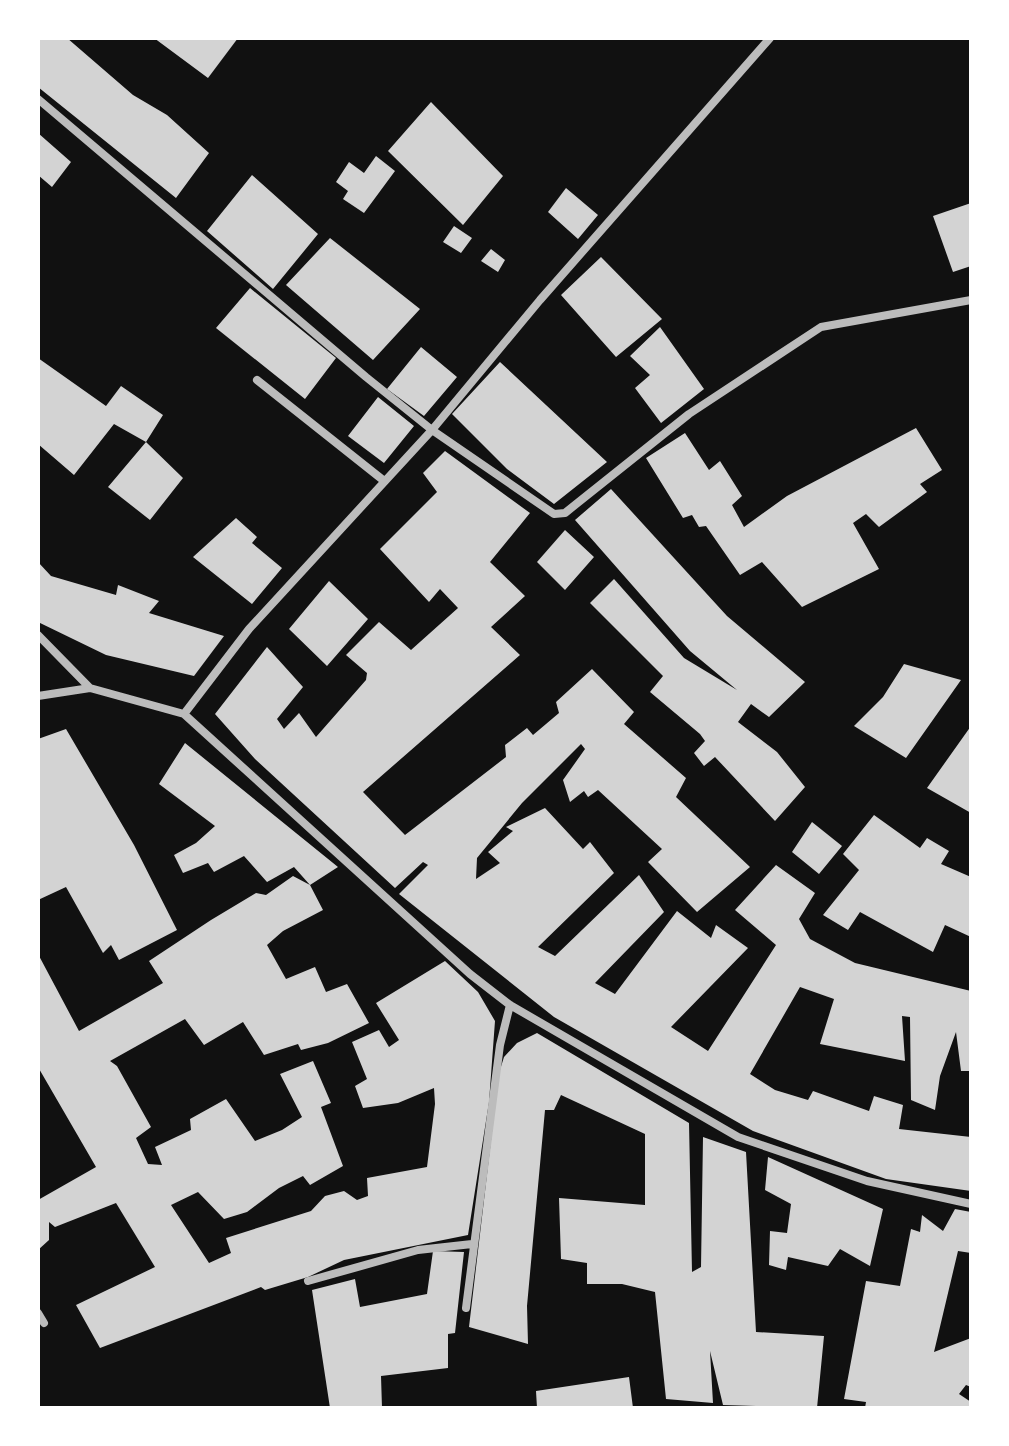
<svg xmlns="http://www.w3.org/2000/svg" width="1009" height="1446" font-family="'Exo 2',sans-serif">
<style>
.building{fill:#d3d3d3}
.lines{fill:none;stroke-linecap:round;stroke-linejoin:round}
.minor{stroke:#bcbcbc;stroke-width:8}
</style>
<rect width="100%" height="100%" fill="#111"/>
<!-- building -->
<path class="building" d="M38,38h29l66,57 34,20 42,38 -33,45 -138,-111z
M154,38h84l-30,40z
M431,102l72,74 -40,49 -75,-74z
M38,133l33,29 -19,25 -14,-12z
M376,156l19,15 -31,42 -21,-14 5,-8 -12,-9 13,-20 15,11z
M252,175l66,59 -45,55 -66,-58z
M566,188l32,27 -20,24 -30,-27z
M971,203v63l-18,6 -20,-56z
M454,226l18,12 -11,15 -18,-11z
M330,238l90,71 -47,51 -87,-75z
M491,249l14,11 -7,12 -17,-11z
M601,257l61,62 -46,38 -55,-62z
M250,288l86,70 -31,41 -89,-71z
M660,327l44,62 -43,34 -26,-35 15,-13 -20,-19z
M421,347l36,30 -33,39 -37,-27z
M38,358l68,48 15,-20 42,29 -17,27 37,36 -33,42 -42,-33 38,-45 -32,-18 -40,51 -36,-31z
M500,362l107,100 -53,42 -47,-35 -55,-55z
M378,397l36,29 -30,37 -36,-27z
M916,428l26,42 -22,14 7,8 -48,35 -13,-13 -13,9 26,46 -77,38 -40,-45 -22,13 -34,-49 -7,1 -7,-12 -9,3 -37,-60 39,-25 24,37 11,-9 22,35 -10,9 12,22 43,-31z
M445,451l85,62 -40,49 35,34 -34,31 29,28 -157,137 42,43 101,-78 -1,-12 22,-17 6,7 26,-22 -3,-11 36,-33 42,43 -10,12 62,54 -10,19 74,70 -53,45 -49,-50 14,-13 -64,-59 -10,7 -4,-6 -14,11 -7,-22 22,-31 -4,-5 -59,59 -45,55 -1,21 24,-16 -12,-11 25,-21 -7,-4 39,-19 38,41 7,-7 24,31 -76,74 17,9 84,-81 25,37 -69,71 20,11 62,-83 34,27 5,-13 32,23 -77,79 37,24 68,-106 -41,-35 41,-45 39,28 -16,26 11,20 45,24 116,28v80h-10l-5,-39 -16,44 -5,34 -24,-10 -1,-83 -8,-1 3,45 -85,-17 14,-45 -34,-12 -50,87 25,16 33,10 5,-9 56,20 5,-15 29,9 -4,24 72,8v54l-85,-12 -133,-48 -199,-114 -155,-123 29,-29 -5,-3 -28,26 -140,-129 -40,-45 52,-67 36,40 -26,32 7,10 15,-16 17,24 50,-57 1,-7 -21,-18 33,-33 32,28 47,-42 -18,-19 -11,13 -49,-53 57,-57 -14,-19z
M611,489l116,127 78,66 -36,35 -18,-13 -13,18 39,30 28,35 -30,34 -60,-64 -11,9 -10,-13 11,-12 -5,-7 -50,-42 13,-16 -73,-73 24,-24 70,79 53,32 -47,-39 -115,-131z
M236,518l21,19 -5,6 30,25 -30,36 -59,-47z
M565,530l29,27 -29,33 -28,-28z
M38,562l13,14 65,19 2,-10 41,16 -10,12 75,23 -30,40 -88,-21 -68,-33z
M329,581l39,38 -41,47 -38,-37z
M904,664l57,16 -55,78 -52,-32 29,-29z
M971,726v87l-44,-25z
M66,729l68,116 43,85 -58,30 -8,-15 -8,8 -37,-66 -28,13v-161z
M185,743l153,124 -28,18 13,25 -40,21 -16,14 19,34 29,-12 11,25 21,-8 22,39 -41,20 -27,7 -3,-6 -34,11 -21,-33 -39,23 -19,-26 -75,42 7,5 34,61 -15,11 12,26 14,1 -7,-18 36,-17 -1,-11 36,-20 29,42 27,-11 20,-13 -22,-43 33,-13 18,42 -10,4 22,59 -33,19 -7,-9 -24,12 -32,24 -23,7 -26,-27 -27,13 38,58 22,-10 -5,-15 85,-27 14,-15 19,-5 13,9 11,-4 -1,-18 60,-11 8,-63 -1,-16 -36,15 -35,5 -8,-22 12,-7 -15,-37 27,-12 10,17 10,-7 -23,-37 69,-42 33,31 17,29 -6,81 -21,133 -124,25 -36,17 -43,13 -4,-3 -161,61 -24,-43 79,-38 -39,-64 -61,24 -6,-5v18l-11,10v-50l58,-33 -58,-100v-113l41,77 84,-48 -14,-22 62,-41 45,-27 10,2 27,-19 17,9 -16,-18 -27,15 -23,-26 -30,16 -6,-9 -25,10 -9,-18 22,-12 19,-17 -56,-42z
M874,815l46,33 7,-10 22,13 -8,13 30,13v60l-26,-12 -12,27 -73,-40 -12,18 -25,-15 36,-45 -16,-16z
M812,822l30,24 -23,28 -27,-22z
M537,1033l152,90 3,149 9,-5 2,-130 43,15 10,180 68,4 -7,72 -94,-3 -13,-54 3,52 -47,-4 -11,-107 -33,-8h-35v-21l-26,-4 -2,-61 86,7v-71l-84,-39 -7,15h-9l-18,196 1,38 -59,-17 30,-254 5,-16 13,-14z
M768,1157l115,52 -13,57 -30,-17 -12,17 -40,-9 -2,13 -17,-5 1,-34 17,2 4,-29 -26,-14z
M955,1209l16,3v41l-13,-2 -24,101 37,-14v49l-5,-2 -7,9 12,8v6h-106l1,-6 -22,-3 22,-118 34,5 11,-57 9,3 2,-17 21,16z
M433,1251l31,1 -9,81 -7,1v34l-67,8 1,32h-52l-18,-118 43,-11 5,28 67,-13z
M629,1377l4,31h-96l-1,-17z"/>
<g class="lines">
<!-- minor -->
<path class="minor" d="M38,99l328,278 66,53 122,84 11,-1 124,-99 132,-87 150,-27
M257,380l126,100
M38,635l52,53
M38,696l52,-8 94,26 286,260 40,31 228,132 129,44 104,23
M184,714l65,-85 183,-199 108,-130 230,-262
M308,1281l110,-31 54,-6
M466,1308l34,-263 10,-40
M38,1313l6,10"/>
</g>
<!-- border -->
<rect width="1009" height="1446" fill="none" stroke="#ffffff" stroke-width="80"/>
</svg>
